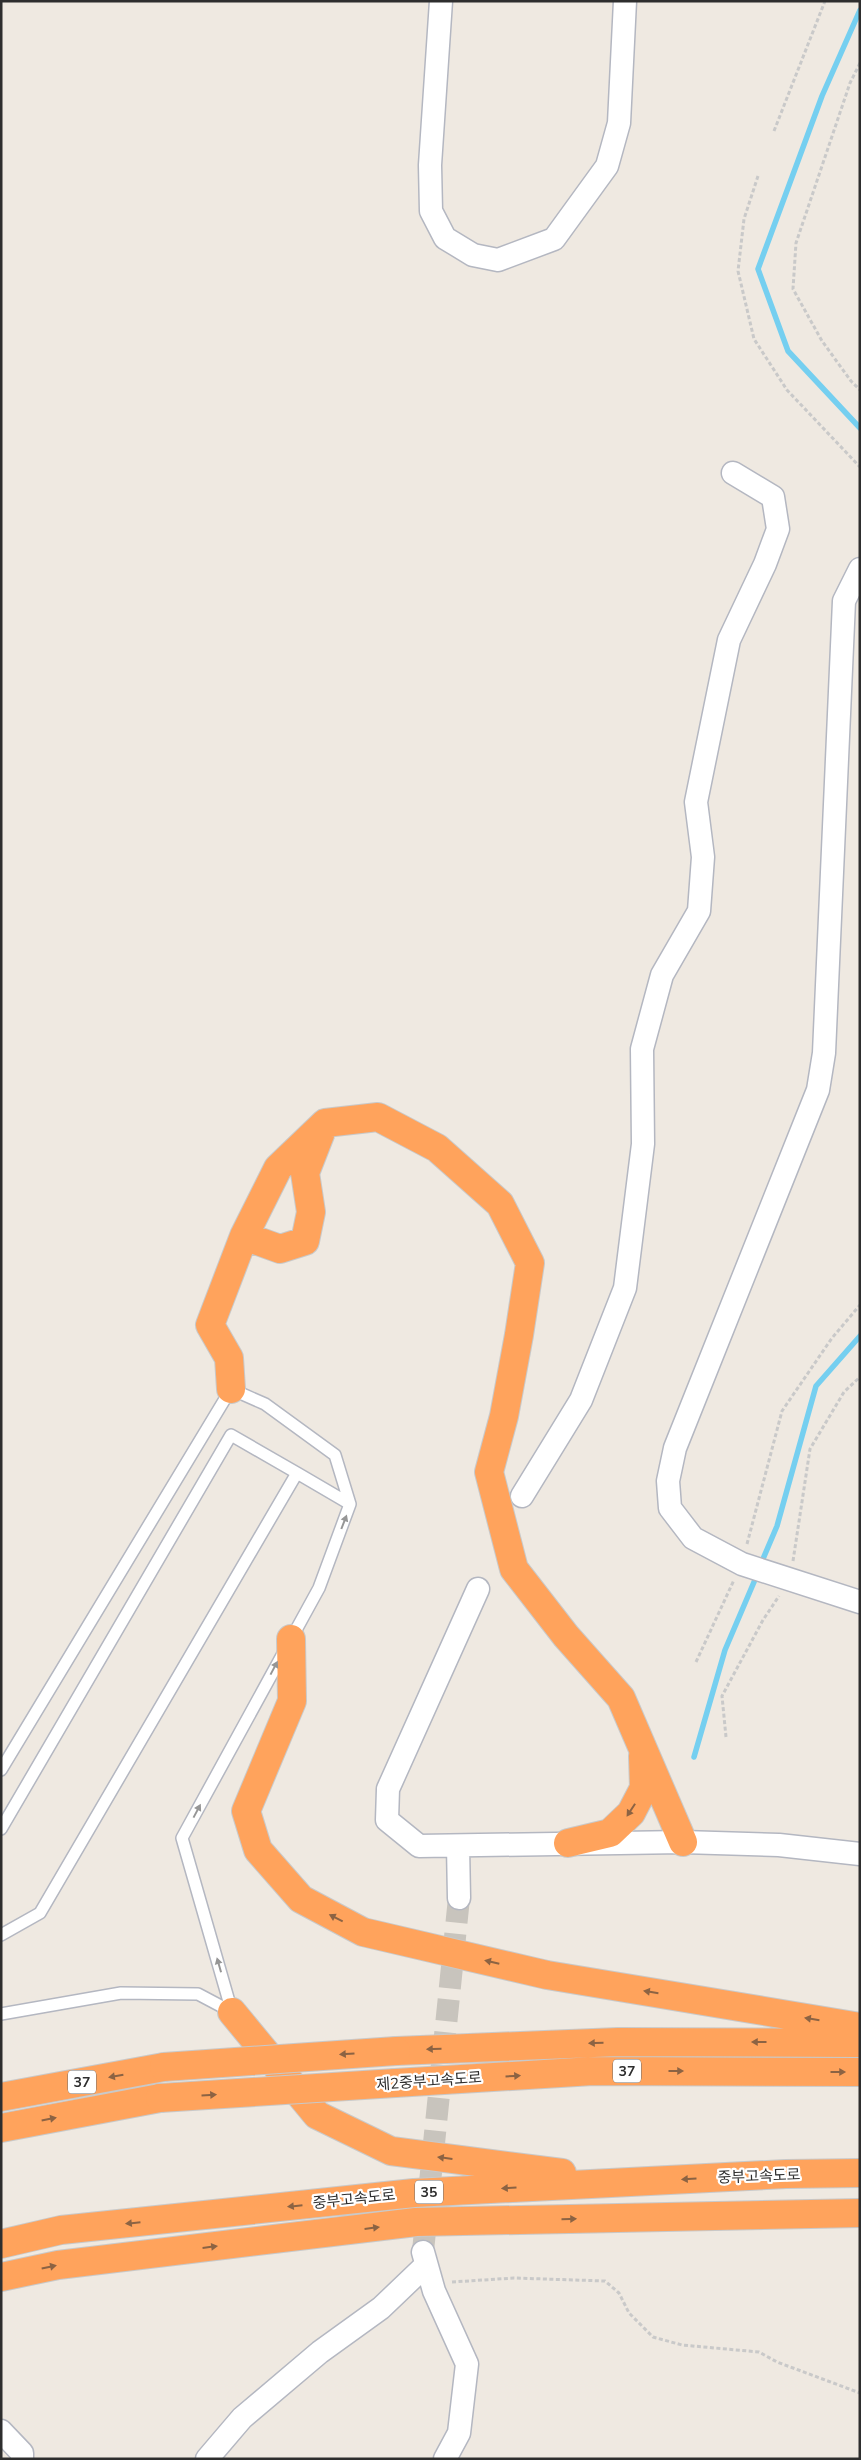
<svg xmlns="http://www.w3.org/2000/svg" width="861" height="2460" font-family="'Nunito Sans','Noto Sans KR',sans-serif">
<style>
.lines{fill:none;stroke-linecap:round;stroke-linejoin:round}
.stream{stroke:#75cff0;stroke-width:5.5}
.street-tunnel{stroke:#c8c4bd;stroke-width:22;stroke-dasharray:22 11;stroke-linecap:butt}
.lane-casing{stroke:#b4b7c1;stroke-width:14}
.street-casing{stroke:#b4b7c1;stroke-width:25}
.highway-casing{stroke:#c9c9c9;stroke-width:30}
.path{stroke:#c9c9c9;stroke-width:3;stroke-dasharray:4 2.5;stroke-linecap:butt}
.lane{stroke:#fff;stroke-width:11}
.street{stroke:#fff;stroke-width:22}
.highway{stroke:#ffa35c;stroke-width:28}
.highway-bridge-casing{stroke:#c9c9c9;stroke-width:30;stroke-linecap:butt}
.highway-bridge{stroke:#ffa35c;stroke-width:28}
.oneway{fill:#969696}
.oneway2{fill:#8c6343}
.labels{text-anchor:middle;stroke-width:4.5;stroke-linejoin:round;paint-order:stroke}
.shield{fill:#fff;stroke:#6d6d6d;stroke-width:1}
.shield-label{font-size:14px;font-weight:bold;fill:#2e2e2e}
.street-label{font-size:15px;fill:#2e2e2e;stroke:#fff}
</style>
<rect width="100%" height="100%" fill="#efe9e1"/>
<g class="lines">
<!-- stream -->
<path class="stream" d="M860,10l-38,86 -64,173 30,82 72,77
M760,1566l17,-40 39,-140 44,-50
M694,1757l31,-107 32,-75"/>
<!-- street-tunnel -->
<path class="street-tunnel" d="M423,2251l36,-353"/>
<!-- lane casing -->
<g class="lane-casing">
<path id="lane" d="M1,1770l230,-381 34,15 70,51 15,49 -31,84 -137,250 50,174
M1,1829l230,-394 66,38
M1,1935l39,-22 257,-440 53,31
M1,2014l120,-21 77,1 34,18"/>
</g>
<!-- street casing -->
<g class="street-casing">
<path id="street" d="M441,1l-11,164 1,46 14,27 28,17 25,5 56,-21 53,-73 12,-43 6,-122
M860,569l-16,32 -20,452 -6,37 -143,358 -7,33 2,27 23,30 49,26 118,38
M522,1496l59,-96 44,-112 18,-144 -1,-95 20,-74 37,-64 4,-54 -7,-55 33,-162 36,-76 13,-35 -5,-32 -40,-24
M478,1589l-90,200 -1,31 32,26 264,-4 96,3 81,9
M458,1846l1,52
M423,2252l11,39 33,73 -8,69 -14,26
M1,2431l21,22v6
M207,2459l35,-41 78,-66 61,-44 45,-43"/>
</g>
<!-- highway casing -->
<g class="highway-casing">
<path id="highway" d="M244,1236l36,13 25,-8 6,-29 -6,-39 16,-41
M231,1389l-2,-31 -19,-33 34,-89 34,-68 47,-45 53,-6 59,31 63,56 30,59 -11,72 -15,81 -15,56 25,97 52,67 55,62 62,144
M291,1639l1,62 -46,110 12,39 43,49 62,33 184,43 313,52
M568,1843l42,-10 21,-20 13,-25 -1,-32
M232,2012l85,103 74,36 171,22
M396,2051l222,-9 242,1
M395,2083l198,-12 267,1
M1,2097l163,-30
M1,2128l159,-30
M1,2244l60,-14 353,-37 372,-19 74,-1
M1,2277l57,-12 358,-43 444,-9"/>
</g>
<!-- path -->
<path class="path" d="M860,63l-10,20 -54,160 -3,46 29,52 29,40 9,9
M774,131l51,-130
M758,176l-14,43 -6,52 16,68 33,51 73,77
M747,1544l35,-133 50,-73 28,-33
M793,1561l17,-112 34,-57 16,-15
M696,1662l38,-82
M726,1737l-4,-41 41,-76 16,-24
M452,2282l62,-4 91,3 14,12 10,20 24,24 29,8 77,7 18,10 83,31"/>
<!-- lane -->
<use href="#lane" class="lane"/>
<!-- street -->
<use href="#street" class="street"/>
<!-- highway -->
<use href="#highway" class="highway"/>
<!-- highway-bridge casing -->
<g class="highway-bridge-casing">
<path id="highway-bridge" d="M164,2067l232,-16
M160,2098l235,-15"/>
</g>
<!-- highway-bridge -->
<use href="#highway-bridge" class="highway-bridge"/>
</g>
<!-- one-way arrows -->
<defs><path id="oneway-solid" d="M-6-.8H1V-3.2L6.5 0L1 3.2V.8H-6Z" transform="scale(1.25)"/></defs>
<g class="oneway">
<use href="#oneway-solid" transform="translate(344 1522) rotate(-69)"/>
<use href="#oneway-solid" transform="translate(274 1668) rotate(-62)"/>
<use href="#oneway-solid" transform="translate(197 1811) rotate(-62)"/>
<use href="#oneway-solid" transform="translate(219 1965) rotate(-106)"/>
</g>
<g class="oneway2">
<use href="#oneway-solid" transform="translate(631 1810) rotate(123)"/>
<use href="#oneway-solid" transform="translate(336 1918) rotate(-153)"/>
<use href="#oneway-solid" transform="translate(492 1962) rotate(-167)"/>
<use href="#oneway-solid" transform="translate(651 1992) rotate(-171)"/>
<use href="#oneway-solid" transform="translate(812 2019) rotate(-171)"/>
<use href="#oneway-solid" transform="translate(759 2042) rotate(-180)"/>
<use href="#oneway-solid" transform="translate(596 2043) rotate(178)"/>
<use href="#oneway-solid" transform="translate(434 2049) rotate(178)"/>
<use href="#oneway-solid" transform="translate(347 2054) rotate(176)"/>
<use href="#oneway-solid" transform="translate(676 2071)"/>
<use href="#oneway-solid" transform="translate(838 2072)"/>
<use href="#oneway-solid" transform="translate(116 2076) rotate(170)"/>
<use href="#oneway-solid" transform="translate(513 2076) rotate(-4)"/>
<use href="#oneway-solid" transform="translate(209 2095) rotate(-4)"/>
<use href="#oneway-solid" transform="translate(49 2119) rotate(-11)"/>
<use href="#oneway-solid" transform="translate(445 2158) rotate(-173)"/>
<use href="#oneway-solid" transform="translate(689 2179) rotate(177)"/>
<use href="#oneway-solid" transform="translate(509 2188) rotate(177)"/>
<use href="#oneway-solid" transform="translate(295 2206) rotate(174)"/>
<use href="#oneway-solid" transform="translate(569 2219) rotate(-1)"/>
<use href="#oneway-solid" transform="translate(133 2223) rotate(174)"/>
<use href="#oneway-solid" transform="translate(372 2228) rotate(-7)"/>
<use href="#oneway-solid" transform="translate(210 2247) rotate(-7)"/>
<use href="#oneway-solid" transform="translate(49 2267) rotate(-12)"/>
</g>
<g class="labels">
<!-- shield labels -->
<g class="shield">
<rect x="613" y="2059.5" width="28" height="23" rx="4"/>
<rect x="68" y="2070.5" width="28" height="23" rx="4"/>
<rect x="415" y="2180.5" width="28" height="23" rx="4"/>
</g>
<g class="shield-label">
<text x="627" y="2076">37</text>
<text x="82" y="2087">37</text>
<text x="429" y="2197">35</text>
</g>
<!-- street labels -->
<g class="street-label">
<text transform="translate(429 2081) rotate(-4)" y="5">제2중부고속도로</text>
<text transform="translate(759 2176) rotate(-2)" y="5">중부고속도로</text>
<text transform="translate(354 2199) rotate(-6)" y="5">중부고속도로</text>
</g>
</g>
<!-- border -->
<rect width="861" height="2460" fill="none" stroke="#2e2e2e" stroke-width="5"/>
</svg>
